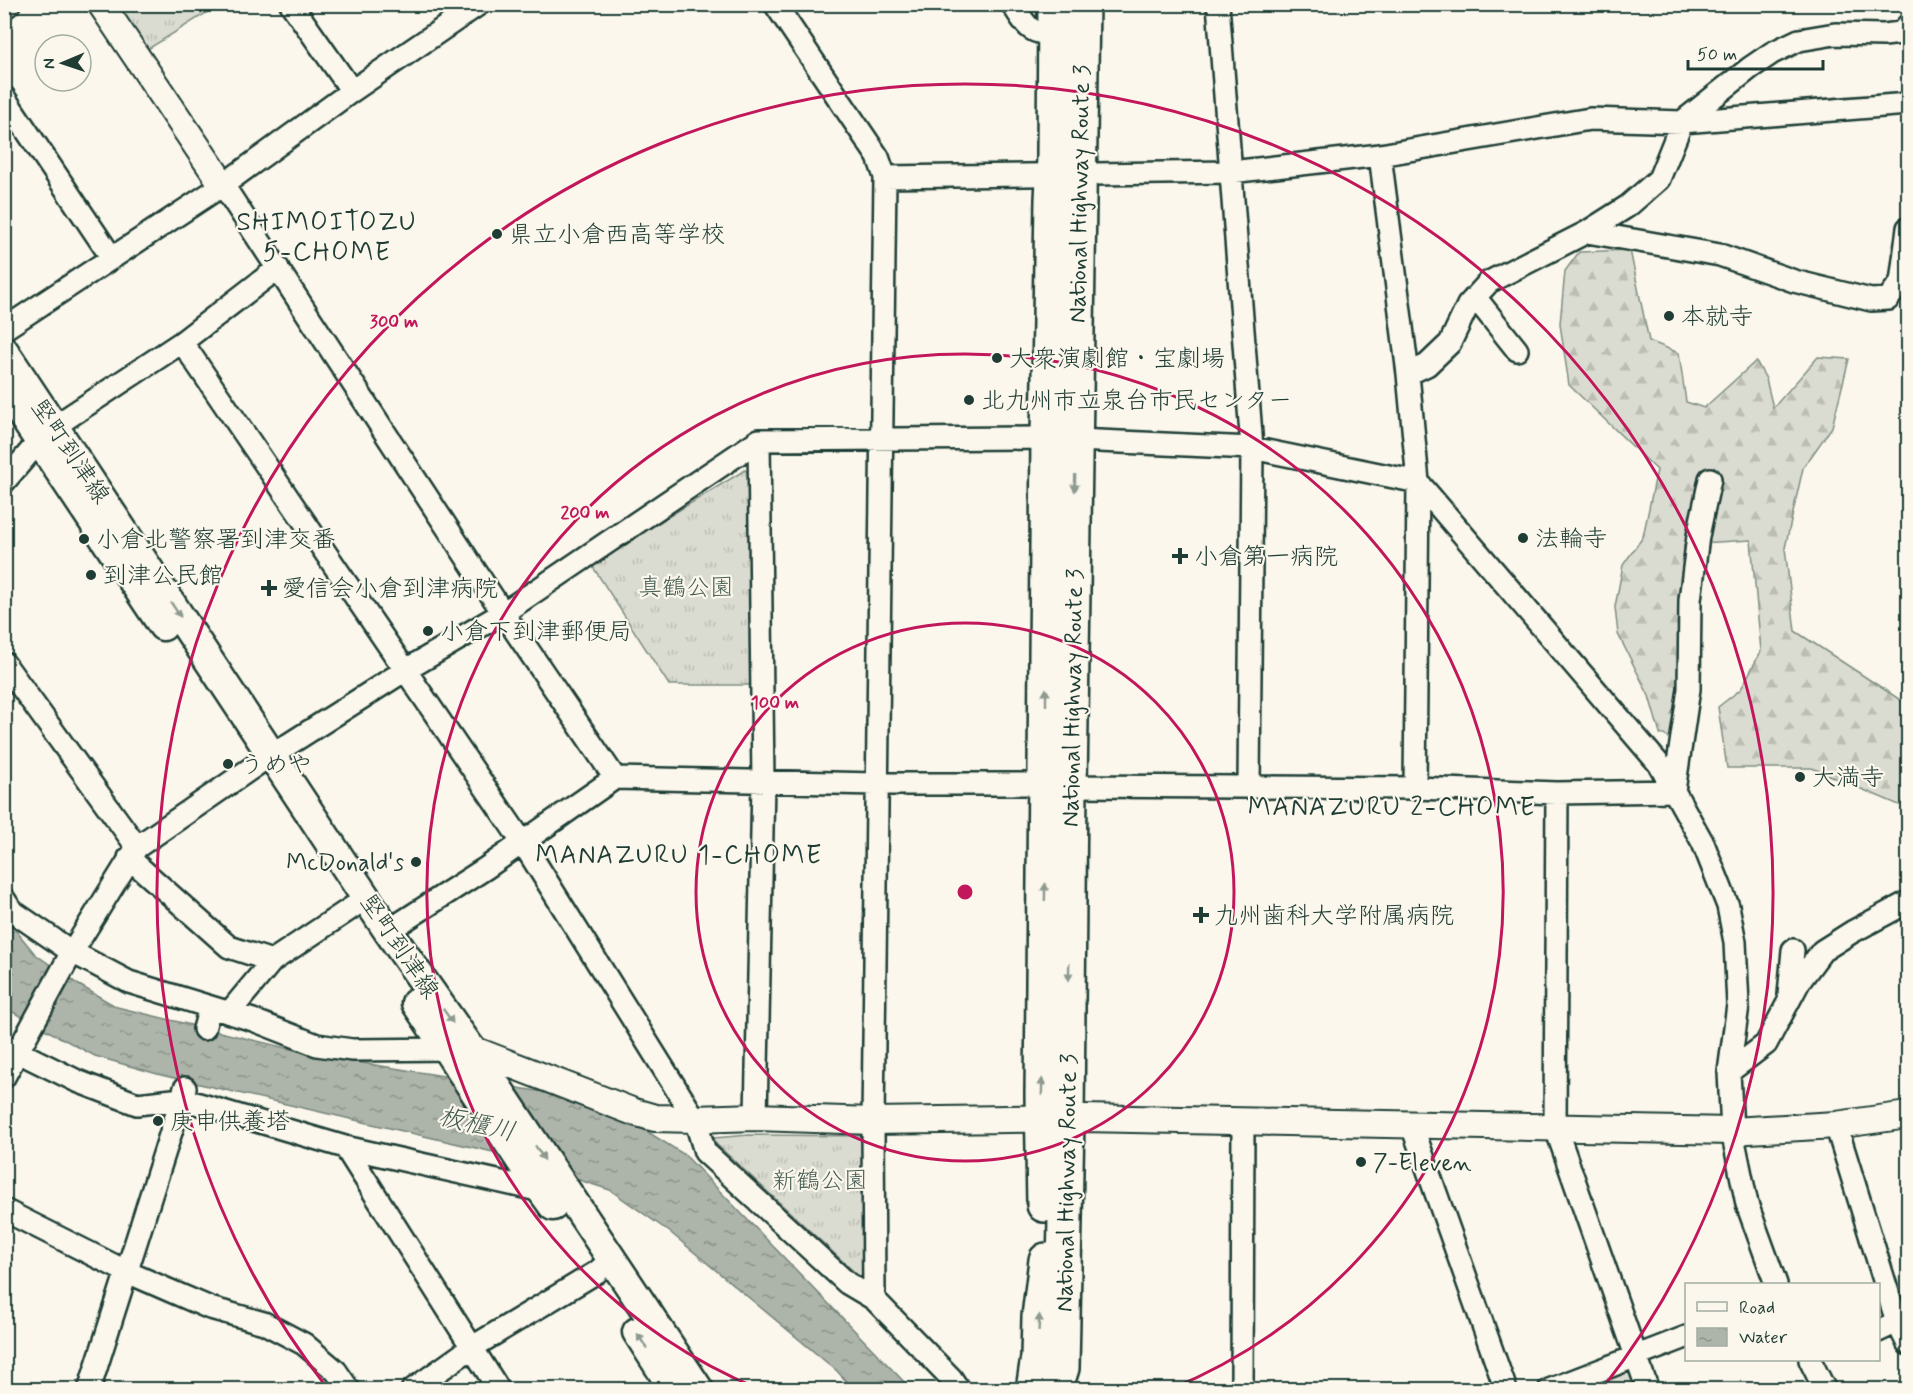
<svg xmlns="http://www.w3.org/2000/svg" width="1913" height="1394" font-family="Mynerve,'Klee One',sans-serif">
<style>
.grass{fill:url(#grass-tufts);stroke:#7d8c82;stroke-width:1.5}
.forest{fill:url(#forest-firs);stroke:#7d8c82;stroke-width:1.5}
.water{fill:url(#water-ripples);stroke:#74847b;stroke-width:1.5}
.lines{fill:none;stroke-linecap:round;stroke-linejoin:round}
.minor-casing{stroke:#1f3d34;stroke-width:26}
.tertiary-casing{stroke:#1f3d34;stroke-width:30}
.secondary-casing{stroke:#1f3d34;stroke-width:33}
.trunk-casing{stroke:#1f3d34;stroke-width:38}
.minor{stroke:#fbf7ec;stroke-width:21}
.tertiary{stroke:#fbf7ec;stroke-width:26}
.secondary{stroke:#fbf7ec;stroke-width:28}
.trunk{stroke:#fbf7ec;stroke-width:33}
.oneway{fill:#8d9a90}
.ring{fill:none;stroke:#c2185b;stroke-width:3}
.poi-dot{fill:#1f3d34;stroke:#fbf7ec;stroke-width:2}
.labels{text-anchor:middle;stroke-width:4.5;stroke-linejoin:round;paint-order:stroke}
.street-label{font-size:24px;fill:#1f3d34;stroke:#fbf7ec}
.poi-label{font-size:24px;fill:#1f3d34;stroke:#fbf7ec;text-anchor:start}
.park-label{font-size:24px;fill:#455d53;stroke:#fbf7ec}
.neighbourhood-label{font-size:26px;letter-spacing:1.5px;fill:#1f3d34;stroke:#fbf7ec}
.water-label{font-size:26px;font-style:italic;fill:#425b52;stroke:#fbf7ec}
.centre{fill:#c2185b;stroke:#fbf7ec;stroke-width:3}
.ring-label{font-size:18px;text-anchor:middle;font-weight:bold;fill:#c2185b;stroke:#fbf7ec;stroke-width:4.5;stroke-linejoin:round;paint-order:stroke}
</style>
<defs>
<pattern id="grass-tufts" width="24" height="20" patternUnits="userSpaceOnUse" patternTransform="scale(1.5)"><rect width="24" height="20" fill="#dbdcd1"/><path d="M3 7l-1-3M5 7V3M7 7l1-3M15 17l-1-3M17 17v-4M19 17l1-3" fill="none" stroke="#bcbeb4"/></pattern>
<pattern id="forest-firs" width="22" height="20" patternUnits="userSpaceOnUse" patternTransform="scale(1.5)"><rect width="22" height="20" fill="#dbdcd1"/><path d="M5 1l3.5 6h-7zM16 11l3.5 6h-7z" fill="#bcbeb4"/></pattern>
<pattern id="water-ripples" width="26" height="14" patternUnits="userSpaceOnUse" patternTransform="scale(1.5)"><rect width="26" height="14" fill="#adb4aa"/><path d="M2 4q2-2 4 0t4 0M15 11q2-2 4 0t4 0" fill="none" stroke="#8c948b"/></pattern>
</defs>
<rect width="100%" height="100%" fill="#fbf7ec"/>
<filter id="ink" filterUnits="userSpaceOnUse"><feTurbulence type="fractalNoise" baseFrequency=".0167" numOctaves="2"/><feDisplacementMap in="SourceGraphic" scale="12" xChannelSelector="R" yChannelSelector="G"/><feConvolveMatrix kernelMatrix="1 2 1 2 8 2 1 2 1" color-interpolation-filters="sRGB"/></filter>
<g filter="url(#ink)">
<!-- grass -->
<path class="grass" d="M107,5h112l-79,49z
M745,470l10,7 -3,208h-83l-78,-121z
M749,1135l117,1 -3,144 -149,-138v-4z
M1631,1369l8,21h-68z"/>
<!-- forest -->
<path class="forest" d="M1630,250l19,91 30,12 7,49 18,6 52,-47 10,18 7,29 45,-51 31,2 -17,68 -29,41 -18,80 10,83 113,74v98l-9,2 -87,-37h-85l-9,-61 23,-18 20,-38 -10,-111 -67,4 -9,195 -15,-5 -11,-38 -31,-62 -3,-27 8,-42 20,-28 14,-67 -88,-85 -9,-61 5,-53 14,-19z"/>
<!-- water -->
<path class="water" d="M4,916l31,38 44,31 38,22 202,49 237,38 87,35 42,26 226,234h-58l-16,-18 -166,-138 -61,-43 -117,-38 -332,-77 -66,-19 -90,-48z"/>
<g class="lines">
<!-- minor casing -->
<g class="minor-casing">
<path id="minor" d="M291,4l61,87
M775,4l103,153 7,20 -12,944 1,178
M1012,4c15,21 15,30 43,30
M1218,4l34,444 -3,338
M4,8l5,-4
M4,97l108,161
M1380,155l28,219 10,108 -3,306
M885,177l346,-5 149,-17 210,-36 92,3 226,-18
M223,185l280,428 112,165
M1587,232l133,23 74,26 77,19 17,-1 13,-17 7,-54
M1475,297l42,53
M4,329l219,-144 129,-94 127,-87
M182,342l341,501 172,276 10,33 142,131 27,16 77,79 8,12
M1408,374l19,-9 23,-22 18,-38 21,-23 98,-50 41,-26 31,-27 23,-57 68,-54 22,-15 27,-13 36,-6 49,1 17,-2 7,-8
M4,482l36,-42 15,-14 127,-84 96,-74
M4,663l133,184
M1674,791l15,-102 1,-89 8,-64 12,-57
M1557,793l-2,333 93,264
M129,858l100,89 43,14 -43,52
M4,899l8,12 60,41 57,30 124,38 64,25 35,5 106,-1
M388,931l98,-63 129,-90 261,6h152l42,2 345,2 142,5 117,-2
M272,961l81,-54
M1789,995l4,-45
M204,1029l6,-22
M4,1045l73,36 60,23 45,-5 163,48 197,44 7,-2
M1729,1072l37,-28 33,-62 23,-31 30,-19 56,-30
M4,1077l68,-125 65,-105 119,-82 148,-94 99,-58 256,-173 274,-2 219,10 166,34 241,282 44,79 25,63 7,36 3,63 -9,67 3,59 15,73 29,80
M756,1117l7,-334 -4,-343
M1411,1123l95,267
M1836,1125l61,197 11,22
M345,1147l154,243
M4,1210l121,61 41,18 44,19 54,15 40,21 32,27 13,19
M1878,1331l19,-9
M1810,1360l15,30
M89,1390l96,-302
M412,1390l59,-42 126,-76 14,-12
M1242,1390l1,-269
M1549,1390l137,-53"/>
</g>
<!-- tertiary casing -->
<g class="tertiary-casing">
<path id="tertiary" d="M101,4l122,181
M471,1049l163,63 21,6 40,1 61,-2 117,4 210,-3 649,13 104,-6 72,-10"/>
</g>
<!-- secondary casing -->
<g class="secondary-casing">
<path id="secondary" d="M4,351l384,580 97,138 214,321
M4,388l159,238
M416,1003l110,166 27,37
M637,1332l37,58"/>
</g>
<!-- trunk casing -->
<g class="trunk-casing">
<path id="trunk" d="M1044,1205l-2,-109 6,-658 4,-238 2,-43 1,-153
M1033,1390l5,-33 1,-40 7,-57
M1055,1390l7,-22 5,-248 3,-334 12,-782"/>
</g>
<!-- minor -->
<use href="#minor" class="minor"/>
<!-- tertiary -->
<use href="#tertiary" class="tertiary"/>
<!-- secondary -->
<use href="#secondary" class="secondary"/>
<!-- trunk -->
<use href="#trunk" class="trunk"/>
</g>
<!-- one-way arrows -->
<defs><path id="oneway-solid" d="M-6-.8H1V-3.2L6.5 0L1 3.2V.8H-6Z" transform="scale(1.5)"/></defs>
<g class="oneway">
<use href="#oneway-solid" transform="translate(1075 483) rotate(91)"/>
<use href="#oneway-solid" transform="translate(176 610) rotate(56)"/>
<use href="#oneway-solid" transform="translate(1046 697) rotate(-90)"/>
<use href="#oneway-solid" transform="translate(1045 892) rotate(-89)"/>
<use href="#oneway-solid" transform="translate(1069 972) rotate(91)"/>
<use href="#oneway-solid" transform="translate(448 1016) rotate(55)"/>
<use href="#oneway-solid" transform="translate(1042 1087) rotate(-89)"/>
<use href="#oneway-solid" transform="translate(540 1153) rotate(57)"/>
<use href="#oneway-solid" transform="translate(1039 1323) rotate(-87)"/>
<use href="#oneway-solid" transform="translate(642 1341) rotate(-123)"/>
</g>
</g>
<!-- distance rings -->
<g class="ring">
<circle cx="965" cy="892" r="269"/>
<path d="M759 1389A538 538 0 1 1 1171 1389"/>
<path d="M328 1389A808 808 0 1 1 1602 1389"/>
</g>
<!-- markers -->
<g class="poi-dot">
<circle cx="497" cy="234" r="6"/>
<circle cx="1669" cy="316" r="6"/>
<circle cx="997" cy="358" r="6"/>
<circle cx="969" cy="400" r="6"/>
<circle cx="1523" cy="538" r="6"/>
<circle cx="84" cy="539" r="6"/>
<path d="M1177 547h6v6h6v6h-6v6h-6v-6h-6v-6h6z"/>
<circle cx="91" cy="575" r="6"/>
<path d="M266 579h6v6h6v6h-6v6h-6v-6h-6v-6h6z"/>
<circle cx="428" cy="631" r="6"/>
<circle cx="228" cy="764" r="6"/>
<circle cx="1800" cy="777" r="6"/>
<circle cx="416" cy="862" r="6"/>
<path d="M1198 906h6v6h6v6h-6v6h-6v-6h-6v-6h6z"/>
<circle cx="158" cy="1121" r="6"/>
<circle cx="1361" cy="1162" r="6"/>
</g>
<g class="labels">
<!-- street labels -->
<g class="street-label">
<text transform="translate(1079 194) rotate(-89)" y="8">National Highway Route 3</text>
<text transform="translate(71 451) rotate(56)" y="8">堅町到津線</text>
<text transform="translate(1072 698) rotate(-89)" y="8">National Highway Route 3</text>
<text transform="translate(400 946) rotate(56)" y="8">堅町到津線</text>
<text transform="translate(1066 1183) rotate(-89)" y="8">National Highway Route 3</text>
</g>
<!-- poi labels -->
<g class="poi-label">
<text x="509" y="242">県立小倉西高等学校</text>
<text x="1681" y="324">本就寺</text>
<text x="1009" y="366">大衆演劇館・宝劇場</text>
<text x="981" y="408">北九州市立泉台市民センター</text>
<text x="1535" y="546">法輪寺</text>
<text x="96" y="547">小倉北警察署到津交番</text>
<text x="1194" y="564">小倉第一病院</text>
<text x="103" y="583">到津公民館</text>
<text x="282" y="596">愛信会小倉到津病院</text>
<text x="440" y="639">小倉下到津郵便局</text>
<text x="240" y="772">うめや</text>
<text x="1812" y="785">大満寺</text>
<text x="404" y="870" text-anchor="end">McDonald's</text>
<text x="1214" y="923">九州歯科大学附属病院</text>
<text x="170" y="1129">庚申供養塔</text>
<text x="1373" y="1170">7-Eleven</text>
</g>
<!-- park labels -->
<g class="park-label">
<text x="686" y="595">真鶴公園</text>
<text x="820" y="1188">新鶴公園</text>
</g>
<!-- neighbourhood labels -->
<g class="neighbourhood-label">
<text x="327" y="230">SHIMOITOZU<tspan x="327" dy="30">5-CHOME</tspan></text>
<text x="1392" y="815">MANAZURU 2-CHOME</text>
<text x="679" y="863">MANAZURU 1-CHOME</text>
</g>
<!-- water labels -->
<g class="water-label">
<text transform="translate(477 1123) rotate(13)" y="9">板櫃川</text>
</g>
</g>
<circle cx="965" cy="892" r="9" class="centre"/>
<g class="ring-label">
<text x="394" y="327">300 m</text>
<text x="585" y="518">200 m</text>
<text x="775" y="708">100 m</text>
</g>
<!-- margin -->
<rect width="1913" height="1394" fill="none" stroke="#fbf7ec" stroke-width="24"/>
<rect x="12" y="12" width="1889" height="1370" fill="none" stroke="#1f3d34" stroke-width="2" filter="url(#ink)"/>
<!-- legend -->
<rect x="1685" y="1283" width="195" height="78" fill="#fbf7ec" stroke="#a3ada2" stroke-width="1.5"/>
<rect x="1697" y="1302" width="30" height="9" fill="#fbf7ec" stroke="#a3ada2" stroke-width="1.5"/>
<text x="1739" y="1313" font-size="18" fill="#1f3d34">Road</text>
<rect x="1697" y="1328" width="30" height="18" fill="url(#water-ripples)" stroke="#a3ada2" stroke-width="1.5"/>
<text x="1739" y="1343" font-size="18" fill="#1f3d34">Water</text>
<!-- north arrow -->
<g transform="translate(63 63) rotate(268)"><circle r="28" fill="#fbf7ec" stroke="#a3ada2" stroke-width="1.5"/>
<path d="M0-4.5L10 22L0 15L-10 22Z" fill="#1f3d34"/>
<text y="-9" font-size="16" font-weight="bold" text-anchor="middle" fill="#1f3d34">N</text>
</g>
<!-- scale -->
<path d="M1688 60v9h135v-9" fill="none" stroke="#1f3d34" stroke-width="3"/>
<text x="1697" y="60" font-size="18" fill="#1f3d34" stroke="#fbf7ec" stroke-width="4.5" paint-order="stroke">50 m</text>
</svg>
